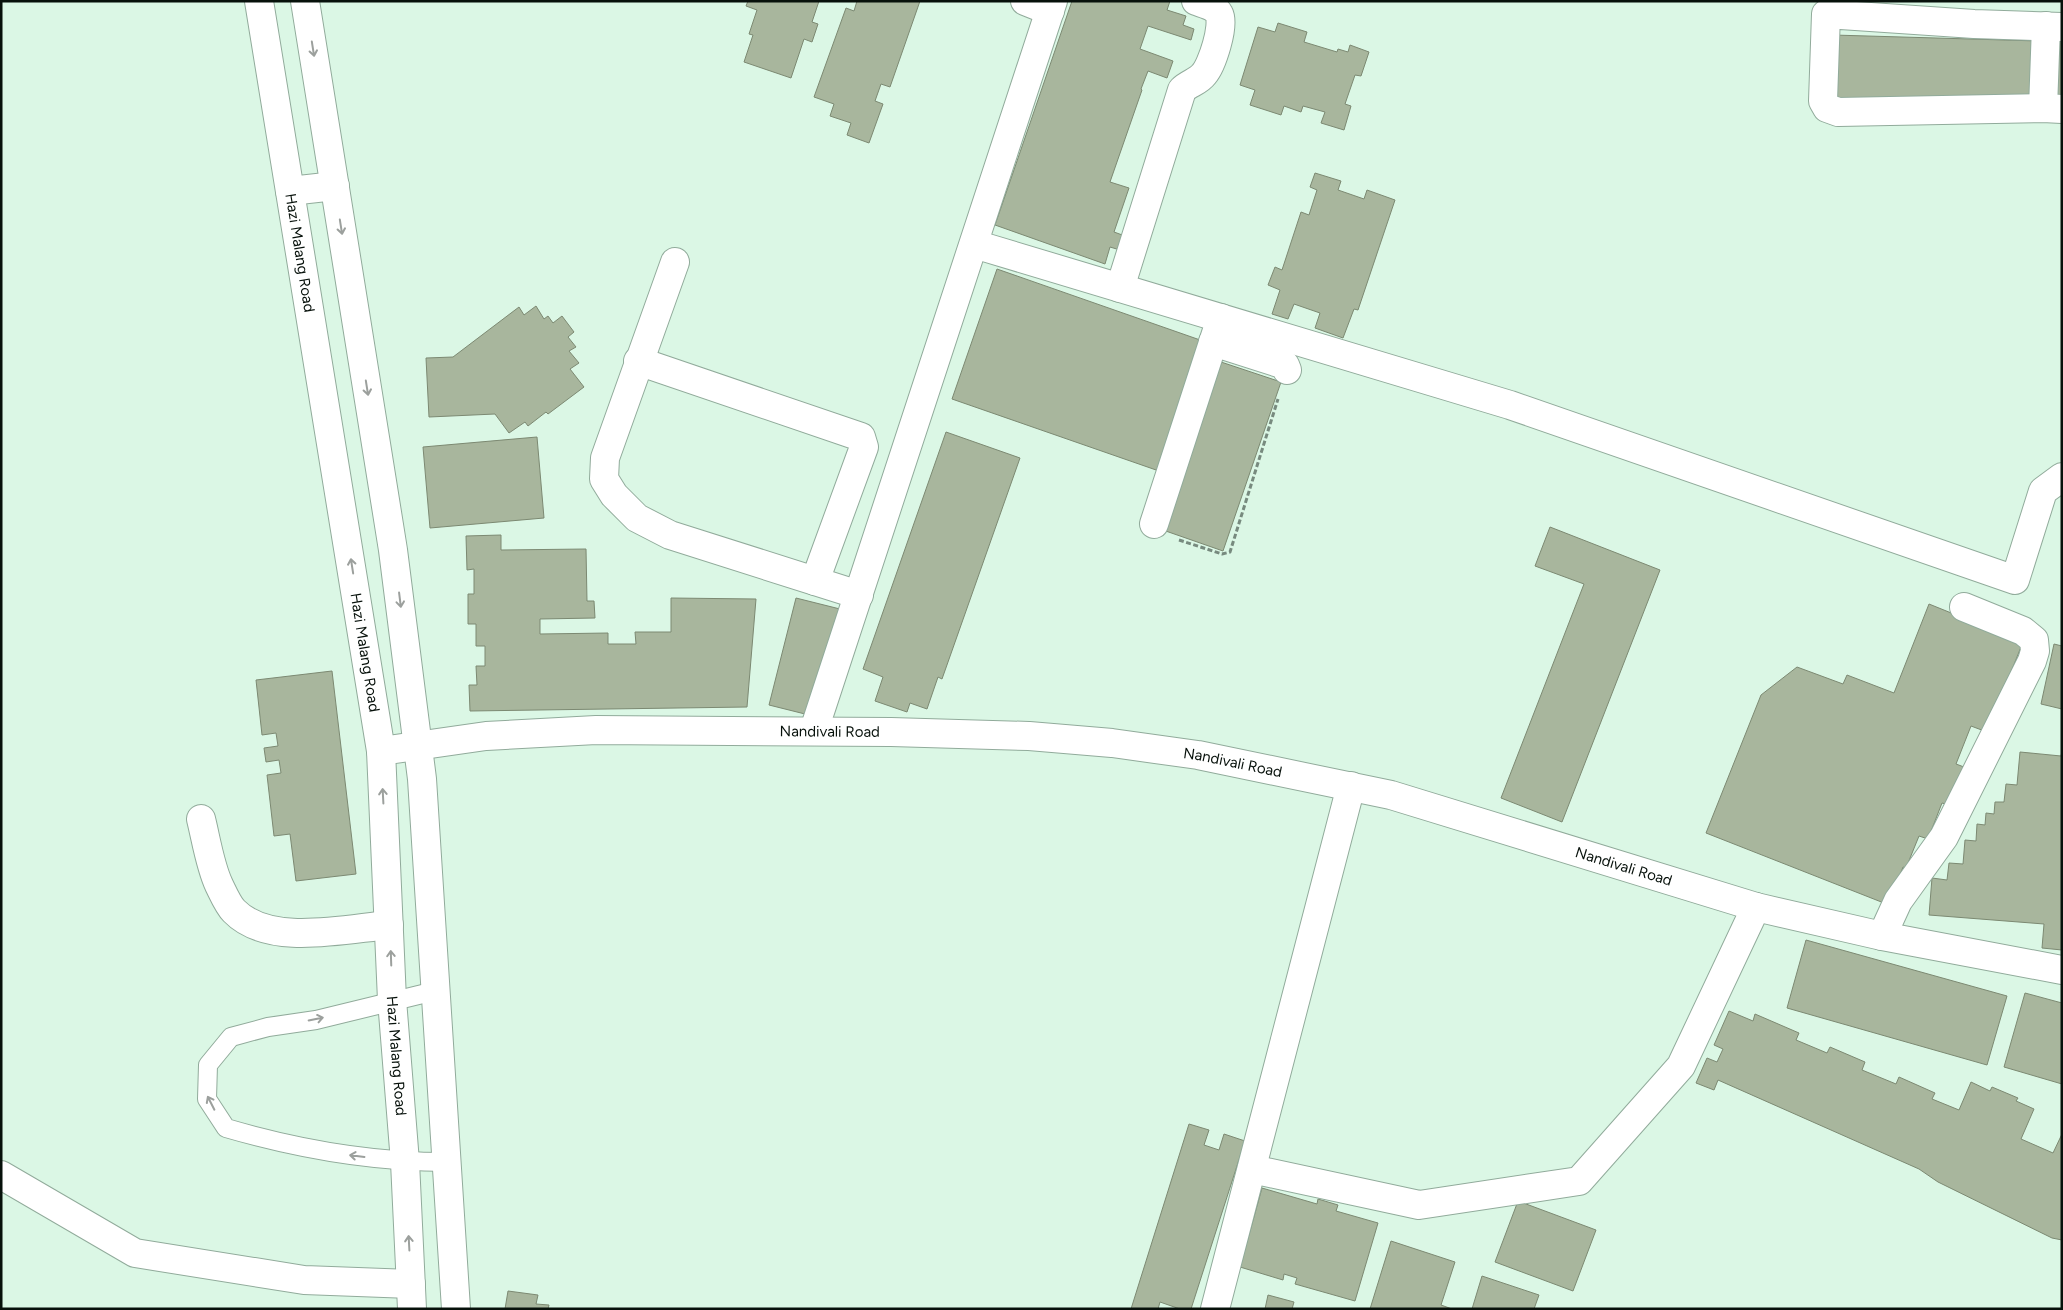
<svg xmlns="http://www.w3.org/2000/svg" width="2063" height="1310" font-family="Figtree,sans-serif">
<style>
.building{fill:#a8b69d;stroke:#7c8972}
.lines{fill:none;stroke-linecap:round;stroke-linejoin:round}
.lane-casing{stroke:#91ab9b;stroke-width:20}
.street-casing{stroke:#91ab9b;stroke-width:30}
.secondary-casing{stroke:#91ab9b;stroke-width:30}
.path{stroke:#778a7e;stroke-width:3;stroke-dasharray:5 2.5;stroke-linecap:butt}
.lane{stroke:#fff;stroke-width:18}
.street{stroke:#fff;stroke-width:28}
.secondary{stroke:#fff;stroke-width:28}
.oneway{stroke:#9ca09d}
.labels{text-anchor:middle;stroke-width:5;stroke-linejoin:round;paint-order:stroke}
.street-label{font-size:15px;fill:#07110b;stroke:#dbf7e5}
</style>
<rect width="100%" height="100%" fill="#dbf7e5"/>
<!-- building -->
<path class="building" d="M748,1h71l-7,21 6,2 -6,18 -8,-3 -13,39 -47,-16 9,-27 -4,-1 8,-24 -11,-4z
M857,1h63l-30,86 -9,-3 -6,17 8,3 -14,39 -22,-8 4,-12 -21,-7 4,-12 -20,-7 32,-89 8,3z
M1072,1h98l-3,9 19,6 -3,9 11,4 -3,11 -43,-14 -8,23 33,12 -6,17 -19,-7 -7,18 1,1 -32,92 19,6 -15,44 11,4 -5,14 -10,-3 -5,17 -110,-39z
M1278,23l29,9 -3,10 33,10 1,-3 10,3 2,-7 19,7 -8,24 -6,-1 -10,29 6,2 -7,24 -23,-7 4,-11 -22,-6 -2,6 -17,-6 -3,9 -31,-10 5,-15 -15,-5 18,-58 17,5z
M1833,35l206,6 -2,64 -208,-1z
M2056,40l6,1v62l-12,-1z
M1315,173l26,8 -3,9 26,9 3,-9 28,10 -37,110 -4,-1 -11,29 -28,-10 5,-15 -26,-9 -6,15 -16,-5 8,-24 -12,-5 7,-18 7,3 19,-58 8,3 8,-25 -7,-3z
M997,269l206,72 -44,130 -207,-72z
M536,306l8,13 4,-3 5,7 9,-7 12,16 -6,5 8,10 -7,4 10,12 -9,6 14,18 -36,27 -2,-2 -18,14 -3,-4 -16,11 -14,-19 -66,3 -3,-59 27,-1 66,-50 5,8z
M1218,361l63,21 -58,169 -63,-22z
M946,432l74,26 -78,221 -4,-2 -11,32 -17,-6 -3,9 -32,-11 8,-24 -20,-8z
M537,437l7,81 -114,10 -7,-81z
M1550,527l110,43 -98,252 -61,-24 83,-214 -49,-18z
M501,535v15l85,-1 1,52h7l1,17 -55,1v15l68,-1v11h28l-1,-12h36v-34l85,1 -9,108 -277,4 -1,-26h8l-1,-19h9v-20h-9v-22h-8v-30h6v-25l-7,1 -1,-34z
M796,598l44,11 -27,107 -44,-11z
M1929,604l94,38 -36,90 -16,-6 -15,38 8,3 -15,38 -7,-2 -14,36 -9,-3 -13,32 -3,-1 -14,38 -183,-72 55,-138 36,-28 46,17 4,-9 47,18z
M2054,644l8,2v63l-21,-5z
M332,671l24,203 -60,7 -6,-47 -16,2 -7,-61 14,-2 -2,-13 -13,2 -2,-14 14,-2 -2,-13 -14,2 -6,-55z
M2062,751v199l-20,-2 2,-24 -115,-9 3,-37 15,2 2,-17 14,1 2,-24 11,1 1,-17 8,1 1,-12 8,1 1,-12h9l2,-18 11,1 3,-33 41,4z
M1806,940l201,56 -20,69 -200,-57z
M2025,993l37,10v81l-58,-17z
M1729,1011l24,10 2,-7 44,19 -3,7 31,13 3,-6 35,15 -3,8 34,14 3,-7 36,16 -3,6 27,11 12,-28 19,9 2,-4 26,11 -2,3 18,8 -13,30 32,14 9,-19v106l-10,-2 -114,-56 -19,-13 -201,-89 -4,10 -18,-7 11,-25 10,4 6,-13 -9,-4z
M1189,1124l20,6 -5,15 15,5 5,-16 21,7 -54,168h-11l-20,-7 -2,7h-27z
M1262,1188l55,16 1,-5 20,6 -2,6 42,12 -23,78 -60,-17 2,-6 -13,-4 -1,6 -43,-13z
M1518,1201l78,29 -23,61 -78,-29z
M1391,1241l64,21 -14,43 11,4h-82z
M1482,1276l57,19 -5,14h-62z
M508,1291l30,4 -2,9 13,1 -1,4h-43z
M1268,1295l26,7 -2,7h-27z"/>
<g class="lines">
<!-- lane casing -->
<g class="lane-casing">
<path id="lane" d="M435,991l-119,29 -48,7 -37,10 -23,28 -1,34 19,29c72,21 145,34 221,34"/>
</g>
<!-- street casing -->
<g class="street-casing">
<g id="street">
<path d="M1025,1l25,10"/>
<path d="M2062,27l-88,-3 -148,-10 -3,87 4,7 11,4 205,-4 19,1"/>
<path d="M2043,108l3,-82"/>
<path d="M974,244l536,161 505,175 28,-89 19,-14"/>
<path d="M675,262l-70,196 -1,21 10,16 23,23 33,17 189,60"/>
<path d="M1120,288l62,-198c7,-7 16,-8 22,-16 8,-9 21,-49 15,-60 -4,-8 -15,-10 -23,-13"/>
<path d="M1213,342l72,23 2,5"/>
<path d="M638,361l223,76 3,10 -49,134"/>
<path d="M1154,524l67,-206"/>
<path d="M814,730l239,-729"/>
<path id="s1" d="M381,751l105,-15 110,-6 295,2 138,4 83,7 86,12 193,40 365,112 126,29 180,34"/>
<path d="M201,819c5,20 9,47 18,66 4,8 9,20 15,26 35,36 110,18 155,14"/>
<path d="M1882,936l16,-35 46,-64 88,-176 3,-10 -1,-11 -11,-9 -59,-24"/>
<path d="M1252,1169l167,36 160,-24 102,-115 75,-159"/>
<path d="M1,1175l134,78 169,27 107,4"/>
<path d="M1215,1309l136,-523"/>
</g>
</g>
<!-- secondary casing -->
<g class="secondary-casing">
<g id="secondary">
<path id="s2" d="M259,1l122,750 11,249 13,162 7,147"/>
<path d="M305,1l88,549 29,229 34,530"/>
<path d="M290,191l45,-5"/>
</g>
</g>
<!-- path -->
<path class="path" d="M1179,540l43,14 8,-2 48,-153"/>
<!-- lane -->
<use href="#lane" class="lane"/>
<!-- street -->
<use href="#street" class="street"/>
<!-- secondary -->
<use href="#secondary" class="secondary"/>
</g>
<!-- one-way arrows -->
<defs><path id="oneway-shaft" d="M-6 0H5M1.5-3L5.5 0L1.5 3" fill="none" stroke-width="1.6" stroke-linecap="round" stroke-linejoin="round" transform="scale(1.25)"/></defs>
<g class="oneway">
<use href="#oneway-shaft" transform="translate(313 49) rotate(81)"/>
<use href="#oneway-shaft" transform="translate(341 227) rotate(81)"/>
<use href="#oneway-shaft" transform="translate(367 388) rotate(81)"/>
<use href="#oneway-shaft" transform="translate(352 566) rotate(-99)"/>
<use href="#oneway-shaft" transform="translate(400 600) rotate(83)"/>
<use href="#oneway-shaft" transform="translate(383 796) rotate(-93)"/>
<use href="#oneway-shaft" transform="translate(391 958) rotate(-92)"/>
<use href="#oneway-shaft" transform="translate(316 1019) rotate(-11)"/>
<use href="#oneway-shaft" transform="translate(211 1103) rotate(-117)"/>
<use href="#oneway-shaft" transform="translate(357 1156) rotate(-173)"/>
<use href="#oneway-shaft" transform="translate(409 1243) rotate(-93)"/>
</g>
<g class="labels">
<!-- street labels -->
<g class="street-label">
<text dy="5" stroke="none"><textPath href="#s2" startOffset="255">Hazi Malang Road</textPath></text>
<text dy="5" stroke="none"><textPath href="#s2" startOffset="660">Hazi Malang Road</textPath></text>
<text dy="5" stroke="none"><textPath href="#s1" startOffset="450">Nandivali Road</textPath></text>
<text dy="5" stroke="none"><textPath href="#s1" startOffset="855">Nandivali Road</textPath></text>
<text dy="5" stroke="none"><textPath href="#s1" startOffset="1260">Nandivali Road</textPath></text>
<text dy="5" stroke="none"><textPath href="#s2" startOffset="1065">Hazi Malang Road</textPath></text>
</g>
</g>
<!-- border -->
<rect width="2063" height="1310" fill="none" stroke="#07110b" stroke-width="5"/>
</svg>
